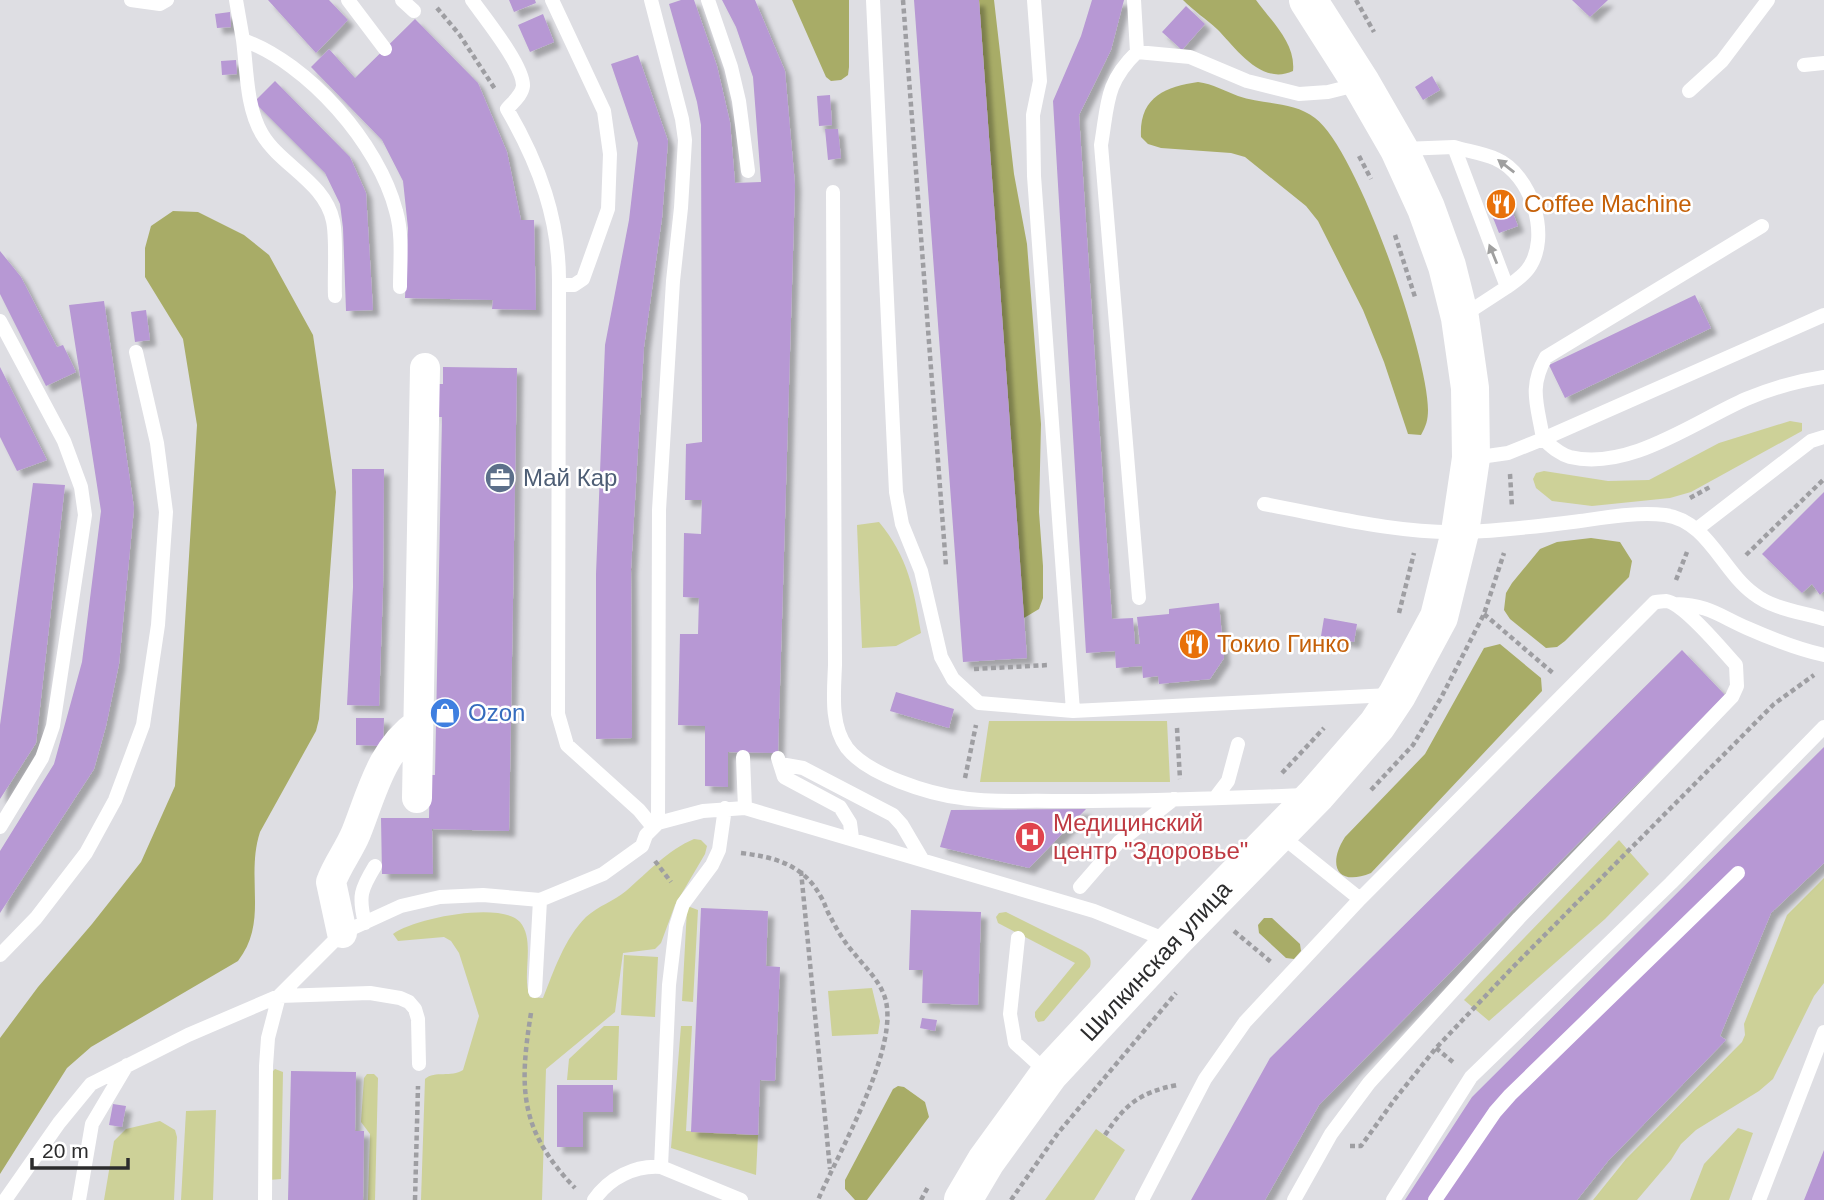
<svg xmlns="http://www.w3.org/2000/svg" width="1824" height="1200" font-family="Helvetica,sans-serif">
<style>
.green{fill:#cdd198}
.forest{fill:#a8ac67}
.building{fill:#b798d4;filter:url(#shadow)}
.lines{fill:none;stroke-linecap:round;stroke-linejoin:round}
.path{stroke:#9e9ea2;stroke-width:4.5;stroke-dasharray:5 3.5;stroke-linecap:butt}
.lane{stroke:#fff;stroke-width:14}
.street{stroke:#fff;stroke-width:30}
.secondary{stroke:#fff;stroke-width:38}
.oneway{fill:#a0a0a0}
.labels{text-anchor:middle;stroke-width:5;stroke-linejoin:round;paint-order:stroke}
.food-label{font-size:24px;fill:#c56008;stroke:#fff;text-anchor:start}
.service-label{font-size:24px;fill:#4e5e75;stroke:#fff;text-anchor:start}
.shop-label{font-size:24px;fill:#366cbe;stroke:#fff;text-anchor:start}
.health-label{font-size:24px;fill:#be3a42;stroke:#fff;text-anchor:start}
.street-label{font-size:24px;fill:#2c2c2d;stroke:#fff}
</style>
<defs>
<filter id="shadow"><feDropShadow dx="6" dy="6" stdDeviation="2" flood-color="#0004"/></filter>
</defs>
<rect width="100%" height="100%" fill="#dedee3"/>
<!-- green -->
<path class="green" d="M1790,421l12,2v8l-111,61 -21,6 -78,8 -40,-5 -16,-13 -3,-9 3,-6 8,-2 64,10 41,-1 70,-37z
M879,522c29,35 35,67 42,111l-25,13 -34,2 -5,-123z
M989,721h178l3,61h-190z
M694,839l7,1 6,6 -2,8 -30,51 -14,38 -6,6 -32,4 -8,59 -69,57 -4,131h-121l4,-121c10,-9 26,-1 38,-9l16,-54 -20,-63 -8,-12 -7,-4 -46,4 -5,-7c21,-16 108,-33 127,-12 16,19 1,54 10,75l13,1c11,-27 21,-59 43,-81 12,-11 28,-16 40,-26 22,-19 42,-41 68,-52z
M1619,840l30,34 -44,45 -116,102 -25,-21z
M1824,878v105l-10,13 -41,83 -14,12 -63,39 -15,14 -10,16 -34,40h-44l33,-41 116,-117 3,-7 -1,-11 43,-109z
M690,907l8,3 -5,92 -11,-1 5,-92z
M1006,912l76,38c7,5 10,8 8,17l-46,54 -6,1 -3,-5v-5l40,-49 -77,-40 -2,-6 3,-4z
M624,955l34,2 -3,60 -34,-2z
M872,988l8,33 -2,13 -46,2 -4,-45z
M604,1026h15l-2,54h-50l2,-21z
M681,1026h11l-6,105 72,4 -2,40 -85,-27z
M275,1069l8,3 -2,107 -12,1 3,-108z
M367,1074h7l4,4 -3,122h-7l2,-66 -9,-12 3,-44z
M216,1110l-3,90h-32l5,-89z
M160,1121l15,9 2,7 -3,63h-70l10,-59 12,-12z
M1738,1128l15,5 -24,67h-39l14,-36z
M1096,1129l29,21 -31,50h-49z"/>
<!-- forest -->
<path class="forest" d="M792,0h57v67l-1,8 -7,5 -10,1 -5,-4z
M979,0h15l20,174 13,70 14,180 -2,88 4,54v32l-4,11 -15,9z
M1183,0h73c15,21 40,43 37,71 -32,15 -57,-23 -76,-42 -11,-10 -23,-18 -34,-29z
M1198,82c15,2 27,9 40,14 25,9 55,5 77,22 43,32 113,237 113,292 0,10 -2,16 -7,25l-13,-1 -24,-72 -21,-52 -45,-89 -12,-15 -61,-49 -14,-4 -70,-5 -13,-4 -7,-7c-2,-40 24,-50 57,-55z
M173,211l25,1 46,23 25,20 44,80 23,157 -17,227 -3,12 -56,101c-15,47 9,89 -22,129l-147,86 -24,21 -67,106v-136l38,-51 54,-63 49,-62 34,-76 22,-361 -14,-86 -38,-62v-29l6,-22z
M1591,538l29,4 12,19 -3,16 -64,64 -8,6 -11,1 -36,-29 -6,-9 2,-17 6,-10 28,-34 17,-7z
M1500,644l41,34 1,13 -171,182c-34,14 -44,-8 -26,-36l80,-83 59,-106z
M1264,918h8l28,26 1,7 -7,8 -8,-1 -27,-25 -1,-8z
M898,1086l6,1 21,15 4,15 -62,83h-12l-10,-11v-9l48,-91z"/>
<!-- building -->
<path class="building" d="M268,0h61l19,20 -32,33z
M509,0h26l1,3 -22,9z
M681,0h13l23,66 13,56 5,61 26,-1 -8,-105 -17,-50 -14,-27h33l30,71 10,114 -17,568 -50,-1v35l-23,-1v-60l-27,-1 2,-91h18l1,-36 -16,-1 1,-64 17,1 1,-34h-17l1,-56 16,-2 -1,-317 -4,-23 -28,-98z
M914,0h65l48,658 -64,4z
M1092,0h32l-13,50 -32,65 33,504 21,-1 2,26h5l-3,-27 32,-3v-5l50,-6 5,55 -14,21 -51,5 -1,-8 -15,2 -1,-12 -26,2 -1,-17 -29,2 -33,-552 28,-65z
M1572,0h36l-18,17z
M1186,6l19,18 -23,26 -20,-18z
M230,12l1,15 -14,1 -2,-14z
M543,14l11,28 -24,10 -12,-27z
M415,19l63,64 29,69 14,68h13l2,90 -44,-1 1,-9 -88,-2 3,-70 -5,-47 -21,-41 -71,-73 18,-18 26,29z
M638,55l30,86 -6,77 -18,129 -13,222 1,169 -36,1v-165l9,-229 24,-125 9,-77 -27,-79z
M236,60l1,14 -15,1 -1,-14z
M1432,76l8,14 -17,10 -8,-13z
M275,81l75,76 16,36 7,117 -27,1 -3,-83 -3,-24 -15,-31 -71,-71z
M830,95l2,30 -13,1 -2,-30z
M825,129h13l3,29 -13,2z
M1505,193l13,33 -19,7 -13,-33z
M0,251l21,26 36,70 6,-2 13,27 -30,14 -46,-92z
M1695,295l16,33 -146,70 -16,-33z
M104,301l30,207 -15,156 -13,62 -12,43 -94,144v-62l54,-87 28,-102 19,-151 -32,-206z
M146,310l4,30 -15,2 -4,-30z
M0,367l47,93 -30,11 -17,-34z
M443,367l74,1 -8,463 -77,-2 1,45h-51l-1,-56h48l1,-43h5l7,-358h-5l1,-33h5z
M352,469h32l-1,119 -4,118 -32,-1 6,-118z
M33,483l32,2 -29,258 -36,56v-74z
M1824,492v99l-4,4 -8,-11 -10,9 -40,-39z
M1324,618l33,6 -3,18 -33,-6z
M1682,650l43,45 -406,410 -54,95h-74l79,-142z
M896,692l58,17 -5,19 -59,-17z
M356,718h28l-1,28 -27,-1z
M1824,747v116l-53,50 -51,123 6,4 -118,121 -31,39h-172l67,-103z
M1086,809l-57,59 -89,-21 11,-37z
M701,908l67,3 -2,55 14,1 -5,114 -15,-1 -2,55 -67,-3z
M911,910l70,2 -3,93 -56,-2 1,-33h-14z
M922,1018l15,2 -2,11 -15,-3z
M291,1071l65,1 -1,59h9l-1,69h-75z
M557,1085h56v27h-30v35h-26z
M113,1104l13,2 -4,21 -13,-2z
M1824,1150v50h-20z"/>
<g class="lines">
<!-- path -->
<path class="path" d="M903,0l43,566
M1356,0l18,32
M437,8l22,26 36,55
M1359,156l12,23
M1395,235l20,62
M1510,474l2,33
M1690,498l20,-11
M1746,555l78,-76
M1676,580l11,-28
M1399,613l15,-60
M1484,614l70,60
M974,669l75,-4
M1177,728l3,51
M1282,773l42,-45
M965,778l11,-53
M1371,790l42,-45 29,-49 42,-82 20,-61
M741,853c34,4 63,12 80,44 4,6 5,13 9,19 6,12 14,26 23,36 11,14 25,27 31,43 19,48 -46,158 -66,205
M655,861l16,21
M801,871l29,298
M1234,931l37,31
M531,1013c-12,75 -12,117 44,175
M1436,1048l18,15
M1105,1135c20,-31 36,-43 72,-50
M1350,1146h11l34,-47 41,-51 77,-81 261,-263 40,-29
M415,1200l3,-114
M921,1200l8,-15
M1011,1200l47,-67 118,-140"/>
<!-- lane -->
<path class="lane" d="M131,0l29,4 7,-4
M236,0l7,40c65,23 136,104 153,171 7,24 4,51 4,76
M348,0l37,49
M402,0l12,11
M472,0c12,17 52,66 51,86 -1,9 -10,16 -16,23 32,55 53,111 52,176h15l9,-6 25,-70 2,-55 -6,-43 -52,-111
M651,0l31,119 3,21 -4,68 -8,73 -14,229 -1,313
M708,0l23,67 8,34 9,70
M873,0l23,492 6,32 19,47 20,86 12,22 26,24 94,8 317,-16
M1034,0l6,81 -7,34 1,61 39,535
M1134,0l3,52
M243,40c4,30 3,67 19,94 19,32 63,48 71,87 4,18 1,55 2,75
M1804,65l20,-2
M1689,91l33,-30 46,-61
M1454,147c13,4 29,6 42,12 35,15 56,78 32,110 -5,7 -14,13 -21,18
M1403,149l51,-2 53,140 -46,30
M833,192l2,473c-1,27 -5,60 12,83 21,27 82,46 115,50 29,5 61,2 90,3 85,1 171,-3 256,-6
M1762,226l-216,131c-18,31 -8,49 -3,82 8,7 16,15 27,18 59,14 124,-35 176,-58 26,-11 51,-18 78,-22
M559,285l-1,429 9,31 72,65 14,17
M0,321l64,120 17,46 4,28 -32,211 -11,32 -42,69
M1473,458l35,-5 35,-14 281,-124
M1264,504c65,12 133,30 199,28 40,-1 78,-6 117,-11 28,-4 57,-9 85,-6 43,6 57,56 89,79 19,15 47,18 70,25
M1697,529l114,-88 13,-4
M1139,598l-38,-453c7,-41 4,-62 36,-93l53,5 57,24 52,13 29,-2 32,-8
M1675,604c33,1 43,11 72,24 25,11 50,21 77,27
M743,757l2,51
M778,758l6,19 56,30 10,16 2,15
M786,765l17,3 90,47 9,10 20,34
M1215,798l13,-17 10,-37
M725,808l-6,42 -7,15 -29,39 -7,22 -7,59 -8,182 80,33
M1279,834l81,65
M1080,887l39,-45 55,-43
M365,923c-7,-27 -4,-34 10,-57
M1018,938l-8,76 5,29 33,30
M0,955l36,-37 50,-65 29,-53 28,-75 15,-100 8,-113 -9,-69 -21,-91
M535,991l5,-91
M5,1200l54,-77 32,-39 97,-49 91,-39 91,-3 30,5 9,4 6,7 3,10 1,45
M79,1200l13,-76 35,-59
M265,1200l1,-134 2,-28 11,-42 63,-63 59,-27 39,-9 43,-2 57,5 63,-26 39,-28 4,-11 12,-12 45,-12 42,-3 349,103 75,30
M594,1200c15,-22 41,-35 67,-33
M1142,1200l63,-121 40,-57 115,-123 295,-297c4,0 7,-1 11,-1 18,2 57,50 70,64l1,21 -5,11 -213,221 -150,165 -38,51 -37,66
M1393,1200l78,-123 200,-194 153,-156
M1435,1200l60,-88 15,-17 228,-222
M1759,1200l65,-168"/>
<!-- street -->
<path class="street" d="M417,798l8,-430
M342,933l-11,-51c6,-17 18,-32 25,-49 16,-40 25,-83 62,-109"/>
<!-- secondary -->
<path class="secondary" d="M963,1200l23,-39 63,-87 123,-132 144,-147 61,-70 20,-30 42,-78 21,-85 11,-74 -1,-70 -10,-70 -13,-52 -21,-58 -27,-59 -38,-66 -53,-83"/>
</g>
<!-- one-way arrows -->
<defs><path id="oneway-solid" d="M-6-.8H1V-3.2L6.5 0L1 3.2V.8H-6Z" transform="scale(1.75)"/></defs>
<g class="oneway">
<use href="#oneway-solid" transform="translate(1506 166) rotate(-142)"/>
<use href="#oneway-solid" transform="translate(1493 254) rotate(-112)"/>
</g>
<!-- icons -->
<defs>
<g id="restaurant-disc" transform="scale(1.575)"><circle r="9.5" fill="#e8710a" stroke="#fff"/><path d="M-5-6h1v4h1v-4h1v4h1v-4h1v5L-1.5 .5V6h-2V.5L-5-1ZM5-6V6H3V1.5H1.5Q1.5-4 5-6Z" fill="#fff"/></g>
<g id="office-disc" transform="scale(1.575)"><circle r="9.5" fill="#5c6f8a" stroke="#fff"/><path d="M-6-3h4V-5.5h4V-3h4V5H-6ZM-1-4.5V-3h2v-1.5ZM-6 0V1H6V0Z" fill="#fff"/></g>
<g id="shop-disc" transform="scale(1.575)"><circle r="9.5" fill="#3f7fe0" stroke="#fff"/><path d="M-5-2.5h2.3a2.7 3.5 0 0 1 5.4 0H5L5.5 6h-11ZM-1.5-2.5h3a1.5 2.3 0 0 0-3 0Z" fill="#fff"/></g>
<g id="hospital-disc" transform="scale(1.575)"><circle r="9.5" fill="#e0444e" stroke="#fff"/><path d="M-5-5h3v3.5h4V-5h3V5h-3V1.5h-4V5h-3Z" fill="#fff"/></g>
</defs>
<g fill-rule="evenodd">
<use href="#restaurant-disc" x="1501" y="204"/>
<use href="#office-disc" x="500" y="478"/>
<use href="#restaurant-disc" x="1194" y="644"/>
<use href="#shop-disc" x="445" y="713"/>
<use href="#hospital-disc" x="1030" y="837"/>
</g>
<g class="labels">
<!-- food labels -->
<g class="food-label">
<text x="1524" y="212">Coffee Machine</text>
<text x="1217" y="652">Токио Гинко</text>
</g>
<!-- service labels -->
<g class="service-label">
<text x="523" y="486">Май Кар</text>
</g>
<!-- shop labels -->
<g class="shop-label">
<text x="468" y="721">Ozon</text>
</g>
<!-- health labels -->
<g class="health-label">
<text x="1053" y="831">Медицинский<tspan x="1053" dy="28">центр "Здоровье"</tspan></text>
</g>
<!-- street labels -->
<g class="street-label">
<text transform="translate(1156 961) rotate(-47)" y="8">Шилкинская улица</text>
</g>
</g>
<!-- scale -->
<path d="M32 1158v10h96v-10" fill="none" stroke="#2c2c2d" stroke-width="3.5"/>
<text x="42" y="1158" font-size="21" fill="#2c2c2d" stroke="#ffffff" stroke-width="5" paint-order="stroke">20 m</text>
</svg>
